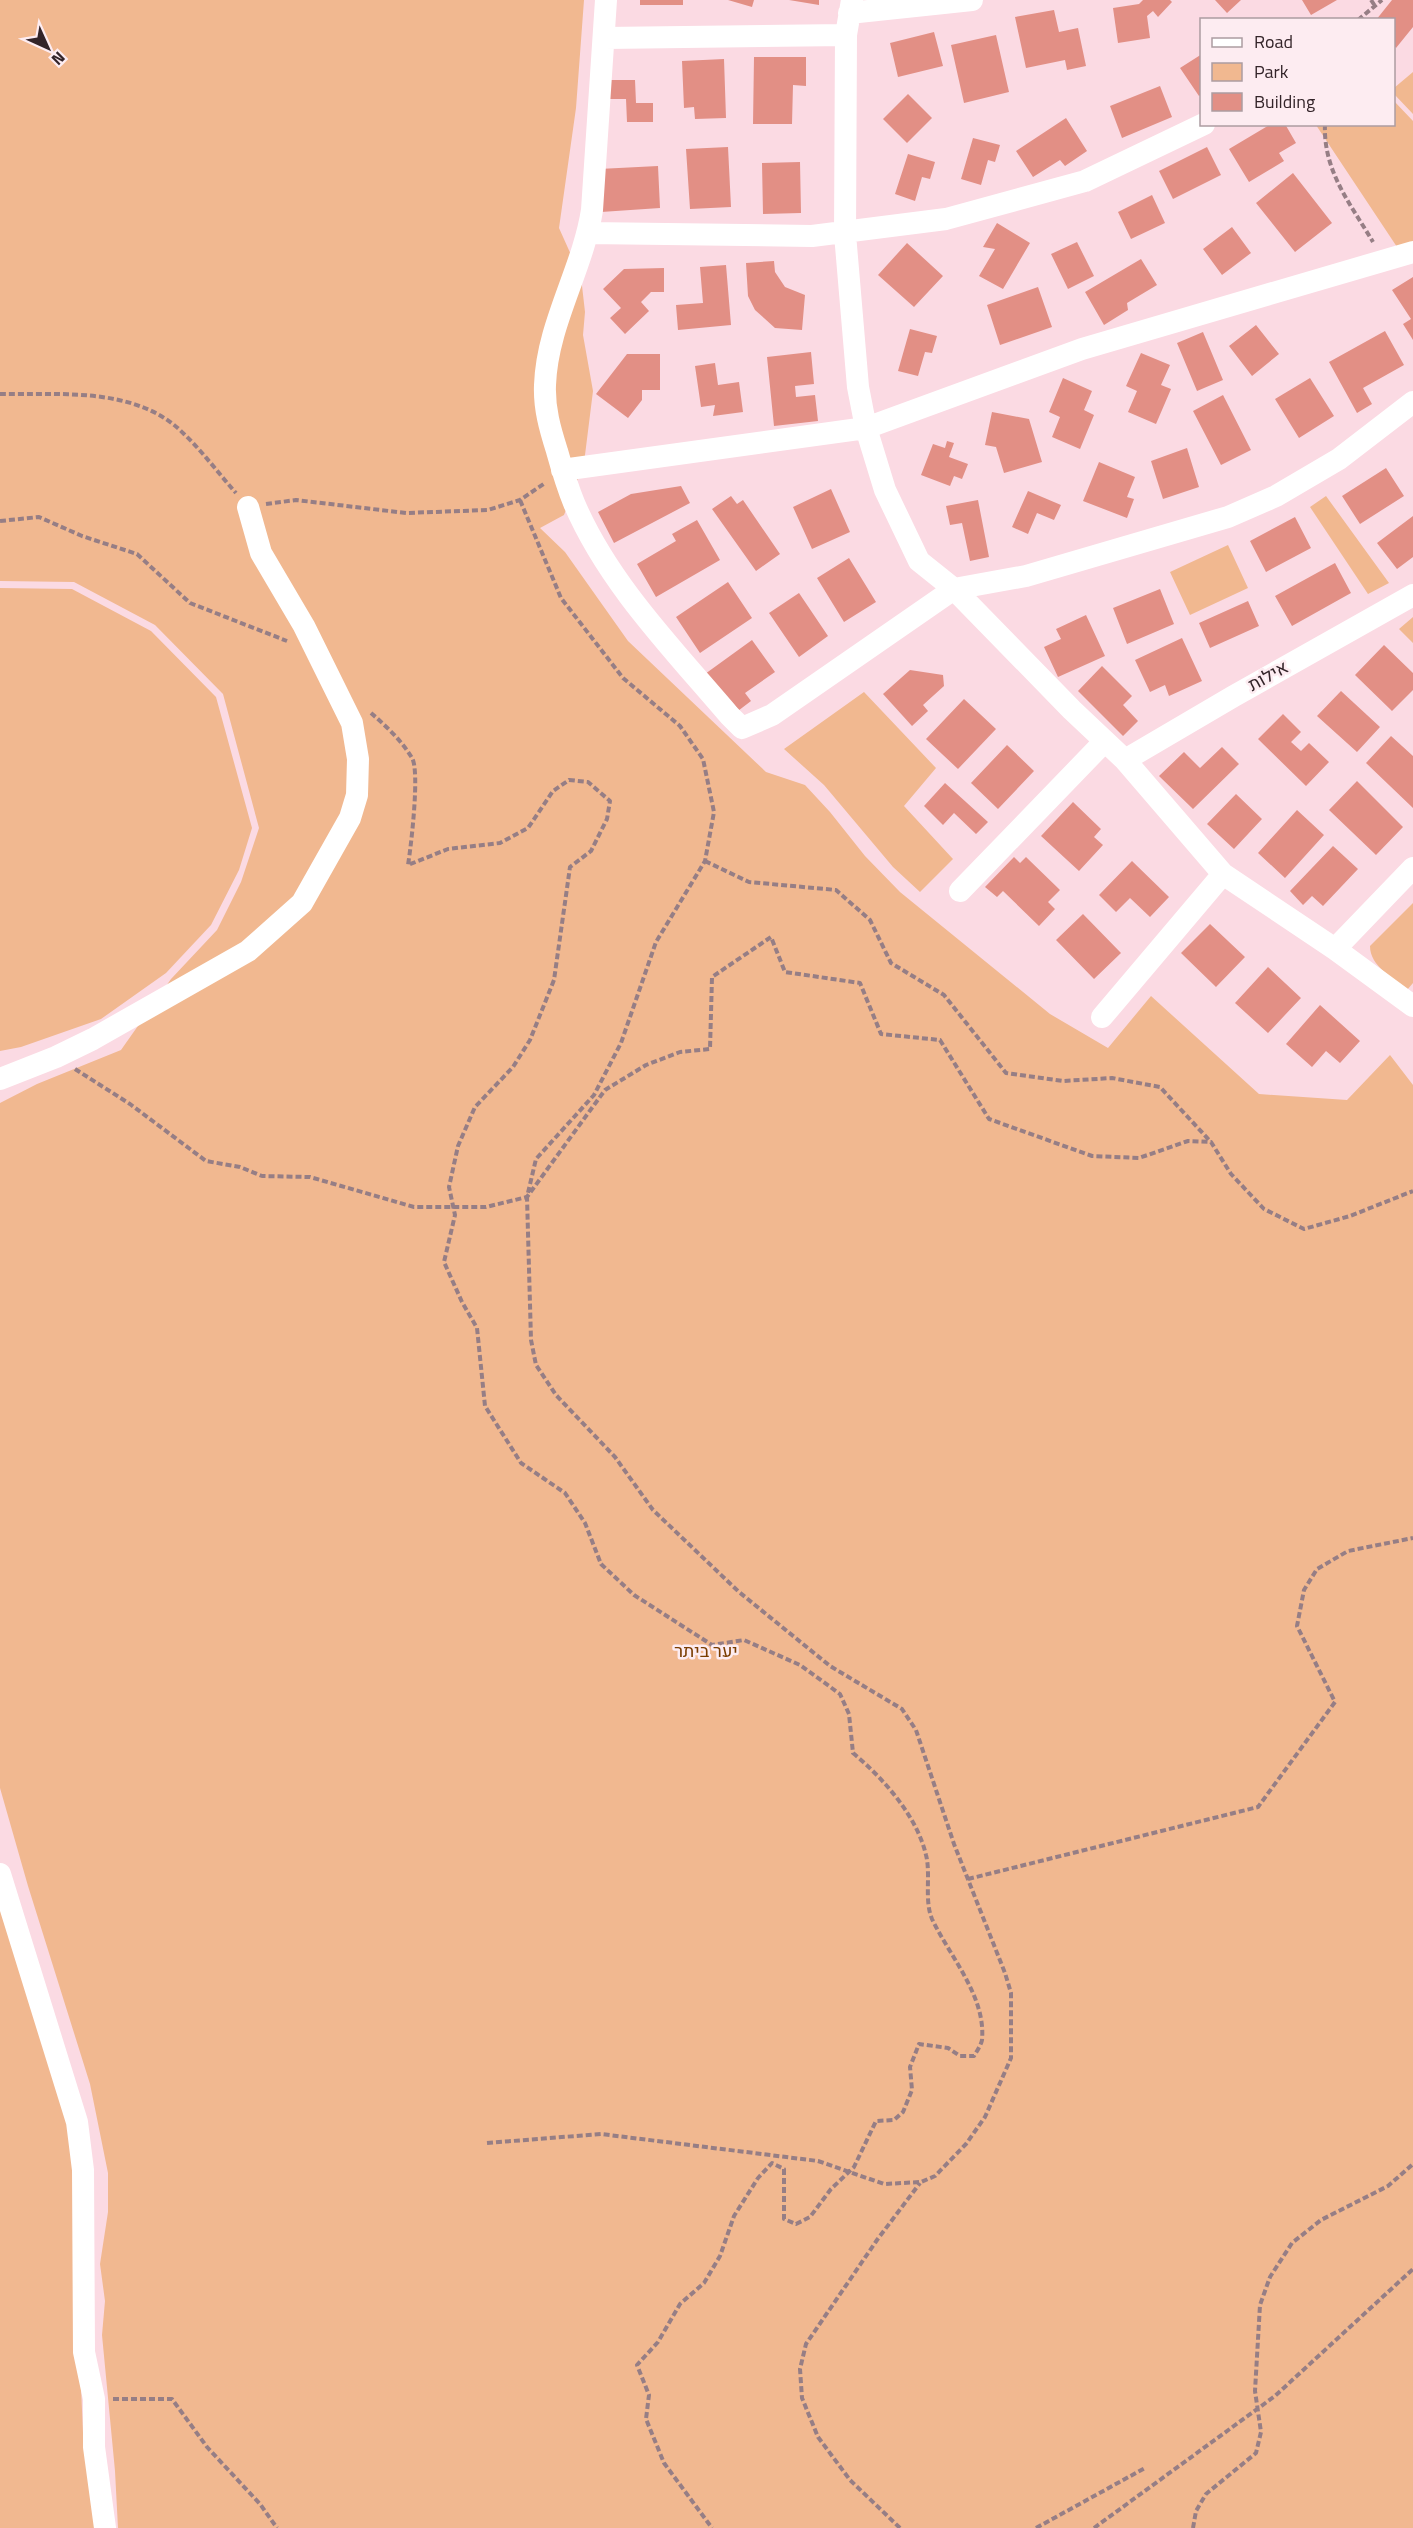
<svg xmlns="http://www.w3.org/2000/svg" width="1413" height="2528" font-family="'Titillium Web',Heebo,sans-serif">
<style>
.green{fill:#f1b890}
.building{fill:#e28f85}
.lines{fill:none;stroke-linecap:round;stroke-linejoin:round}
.path{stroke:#967e85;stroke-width:4;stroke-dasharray:6 3;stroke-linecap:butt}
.minor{stroke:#fff;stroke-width:22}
.labels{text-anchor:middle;stroke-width:5;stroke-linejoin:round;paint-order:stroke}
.street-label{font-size:18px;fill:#332429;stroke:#fdecf1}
.park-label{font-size:18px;fill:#7a3d00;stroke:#fdecf1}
</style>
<rect width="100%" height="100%" fill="#fbdae3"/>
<!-- green -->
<path class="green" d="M0,0h584l-8,108 -17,120 22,49 4,35 -2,23 10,56 -9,72 -20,52 -24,13 25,24 63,89 138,131 39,13 25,27 35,44 35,36 150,122 58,34 43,-52 108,98 88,6 43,-45 23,30v1443h-1295l-3,-57 -13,-136 3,-34 -5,-37 8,-52v-39l-18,-89 -62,-198 -28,-98v-685l37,-19 84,-34 50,-71 46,-49 24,-48 18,-54 -36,-134 -68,-69 -81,-43 -74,-1z
M1413,72v42l-19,-20v-6z
M1394,101l19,20v121l-16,5 -81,-122 78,-1z
M1326,496l63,87 -21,11 -58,-87z
M1228,545l20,43 -58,27 -20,-43z
M0,588l72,1 79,42 65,66 36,131 -13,42 -28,55 -45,48 -65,46 -80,28 -21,4z
M1413,617v26l-14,-14z
M864,692l72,76 -32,38 49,53 -33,33 -27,-25 -69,-82 -40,-36z
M1413,903v80l-6,7c-14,-12 -37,-24 -37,-44z
M0,1893l60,201 20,85 -1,161 4,93 12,95h-95z"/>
<!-- building -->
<path class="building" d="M640,0h43v5h-43z
M728,0h26l-2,7z
M789,0h30v5z
M1143,0h27l2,2 -14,15 -5,-6 -6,5 3,22 -32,5 -5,-35 26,-4z
M1215,0h26l-14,13z
M1302,0h35l-26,15z
M1392,0h21v27l-17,21 -2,-3v-25h-18z
M1054,10l5,22 19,-4 8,38 -19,4 -2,-10 -39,8 -11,-51z
M934,32l9,34 -45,11 -8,-34z
M996,35l13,57 -45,11 -13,-58z
M1202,54v40l-3,2 -19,-28z
M754,57h52v29l-13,-1 -1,39h-39z
M724,59l2,59 -31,1 -1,-12 -10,1 -2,-47z
M609,80h26l1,23h17v19h-26l-1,-23h-17z
M1160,86l12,31 -50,21 -12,-32z
M908,94l24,24 -25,25 -24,-24z
M1066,118l21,33 -22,15 -5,-6 -27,17 -17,-26z
M1271,124h14l11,19 -17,10 5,8 -35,21 -20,-33z
M973,138l27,7 -5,17 -7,-2 -7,25 -20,-6z
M728,147l3,60 -41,2 -4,-60z
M1207,147l14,28 -48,24 -14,-28z
M908,154l27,8 -5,17 -8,-2 -7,24 -20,-7z
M800,162l1,51 -38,1 -1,-51z
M658,166l2,42 -59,4 -2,-43z
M1293,173l39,50 -37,29 -39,-49z
M1152,195l13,28 -34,16 -13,-27z
M997,223l33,20 -27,46 -24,-13 16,-27 -12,-2z
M1232,227l19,26 -29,22 -19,-26z
M1077,242l17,34 -26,13 -17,-35z
M907,243l36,33 -29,31 -36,-32z
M1141,259l16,26 -30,18 1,7 -24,15 -19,-33z
M774,261l1,11 10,15 20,8 -3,35 -27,-2 -20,-18 -7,-14 -2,-33z
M726,265l5,60 -53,5 -2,-25 27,-2 -3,-36z
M664,268v24h-13l-10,10 8,9 -24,23 -15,-16 11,-10 -18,-19 21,-20z
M1413,277v63l-10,-16 8,-5 -19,-29z
M1038,287l14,40 -52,18 -13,-40z
M1256,325l23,29 -27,22 -23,-30z
M910,329l27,7 -5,17 -7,-1 -7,24 -20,-5z
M1385,331l19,34 -41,23 9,16 -15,9 -28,-51z
M1203,332l20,48 -26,11 -20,-48z
M811,352l3,32 -19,2 1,11 19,-2 3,26 -44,5 -7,-69z
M1141,353l29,12 -9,20 10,4 -15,35 -28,-12 9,-21 -11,-5z
M627,354h33v36h-18v10l-14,18 -32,-24z
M715,363l3,22 21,-3 4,30 -30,4 2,-11 -14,2 -6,-41z
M1063,378l29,13 -8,19 10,5 -14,34 -28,-12 8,-20 -11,-5z
M1310,378l24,38 -35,22 -24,-39z
M1223,395l28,55 -30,15 -28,-54z
M992,412l37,7 13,43 -38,11 -8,-26 -11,-2z
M947,441l7,2 -5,14 19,7 -6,15 -8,-3 -4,10 -29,-11 12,-31 12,4z
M1187,448l12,39 -36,12 -12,-38z
M1099,462l36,15 -8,20 7,2 -7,19 -44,-17z
M1386,468l18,28 -44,28 -18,-28z
M681,486l9,17 -76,40 -16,-31 33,-18z
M831,489l19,43 -38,17 -19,-42z
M1028,491l33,14 -7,15 -17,-7 -9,21 -16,-7z
M731,496l6,8 6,-4 37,54 -24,17 -44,-62z
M978,500l11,57 -19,4 -8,-38 -12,2 -4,-19z
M1413,516v41l-16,12 -20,-26z
M1295,517l16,31 -45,24 -16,-31z
M697,520l23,40 -64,37 -19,-33 39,-23 -4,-7z
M849,558l27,44 -32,20 -27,-44z
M1335,563l16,30 -59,33 -17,-30z
M728,582l24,36 -52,35 -24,-36z
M1160,589l14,35 -47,20 -14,-36z
M799,593l29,43 -29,21 -30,-44z
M1248,601l11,25 -49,22 -11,-25z
M1086,615l19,41 -47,21 -14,-30 17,-8 -5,-10z
M1182,638l20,43 -33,15 -4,-11 -15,7 -15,-32z
M752,640l23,32 -30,21 6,8 -17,13 -29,-40z
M1384,645l29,28v17l-21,21 -37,-36z
M1102,666l30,30 -9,9 15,16 -15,15 -45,-45z
M910,670l33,5 1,11 -21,19 5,6 -16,15 -29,-32z
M1341,691l39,36 -23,25 -40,-36z
M964,699l32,30 -38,40 -32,-30z
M1283,714l18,18 -10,10 10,9 8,-8 20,19 -23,24 -48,-47z
M1391,736l22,20v52l-47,-45z
M1007,745l27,26 -36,38 -27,-26z
M1222,747l17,17 -46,45 -34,-33 25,-24 16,16z
M1357,781l46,46 -27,28 -47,-45z
M945,783l43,39 -12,12 -22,-21 -11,12 -19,-19z
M1236,794l26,25 -28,30 -27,-25z
M1073,802l28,27 -7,8 9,8 -24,26 -38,-35z
M1297,810l27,25 -39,43 -27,-25z
M1333,846l25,23 -35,37 -11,-10 -9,9 -13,-14z
M1014,857l6,6 6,-6 34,33 -12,12 7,7 -16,17 -36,-35 -6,6 -12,-10z
M1132,861l37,36 -19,20 -20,-19 -14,14 -17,-17z
M1083,914l38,39 -27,26 -38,-39z
M1210,924l35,33 -29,30 -35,-34z
M1268,967l33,31 -33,35 -33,-30z
M1320,1005l40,36 -20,22 -14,-12 -14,16 -26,-23z"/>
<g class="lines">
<!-- path -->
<path class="path" d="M1371,0l4,6
M1358,20l24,-20
M1325,124c-2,47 25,79 48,118
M0,394c61,1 137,-8 184,40 19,18 35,40 52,59
M266,504l30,-4 110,13 82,-3 32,-10 25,-17
M0,521l39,-4 43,19 55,18 53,49 97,38
M371,713c15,13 31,28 41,45 8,13 -1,89 -4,107l40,-16 52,-6 28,-15 25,-37 16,-11 19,2 22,19 -3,18 -16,32 -21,16 -16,113 -24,60 -17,27 -38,40 -17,39 -9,41 6,28 -11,47 18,40 15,26 8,78 36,57 44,30 20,30 16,41 33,31 78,50 32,-5 56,25 40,29 9,20 4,39c30,25 64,63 73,102 5,19 -2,45 6,64 18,38 54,77 50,121 -1,5 -5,11 -8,16h-14l-12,-8 -29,-4 -9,23 2,23 -9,22 -9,8 -18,1 -22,46 -23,22 -21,28 -14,7 -12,-5v-50l-12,-6 -14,15 -24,38 -14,40 -16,27 -24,21 -22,38 -21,23 12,30 -3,24 18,44 48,65
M705,861l44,21 87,8 34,30 21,43 53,32 62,78 57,8 49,-3 48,9 50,54
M75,1069l55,35 76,57 34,6 22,9 48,1 104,30h72l41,-10 78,-107 41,-25 34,-13 30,-3 2,-72 59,-40 14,35 75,11 21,51 59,6 49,79 103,37 47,2 49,-17 23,1 20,32 33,35 40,20 46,-13 63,-25
M968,1879l290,-72 77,-105 -38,-76 7,-36 13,-21 31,-18 65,-13
M487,2143l114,-9 217,27 66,23 37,-2 14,-6 31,-32 19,-27 26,-59v-65l-6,-20 -51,-129 -38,-114 -14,-21 -72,-43 -91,-74 -86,-82 -38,-53 -59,-62 -20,-30 -5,-25 -4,-143 9,-38 58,-64 27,-52 35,-101 49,-81 9,-49 -11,-53 -23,-33 -57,-48 -62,-80 -41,-98
M113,2399h59l35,48 53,57 17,24
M900,2528l-50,-48 -32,-43 -16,-39 -2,-29 6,-25 71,-104 43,-57
M1036,2528l109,-60
M1094,2528l181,-132 138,-127
M1193,2528l3,-17 10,-17 50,-41 5,-21 -6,-41 5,-86 10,-28 22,-34 29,-23 67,-34 25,-22"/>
<!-- minor -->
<path class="minor" d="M606,0l-14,210c-9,59 -45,114 -47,175 -1,23 5,44 12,66 5,18 10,35 17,52 34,80 99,146 155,212l13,13 30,-13 182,-126 72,-13 202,-59 48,-21 63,-37 74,-57
M852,0l-6,35 -1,199 13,153 8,41 19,62 34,71 35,28 118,121 53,50 98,114 112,75 78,57
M849,13l123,-13
M605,38l241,-3
M588,233l224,3 134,-17 139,-38 119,-57
M562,470l304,-42 216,-79 331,-97
M1125,760l109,-64 179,-101
M960,891l144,-149
M1335,949l78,-81
M1102,1017l121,-143
M0,1079l56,-22 37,-18 155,-88 54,-48 48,-85 7,-23 1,-36 -6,-36 -48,-97 -43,-73 -13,-46
M0,1874l77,248 6,48 1,182 10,47v48l11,81"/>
</g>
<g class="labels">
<!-- street labels -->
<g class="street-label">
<text transform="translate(1268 676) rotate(-29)" y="6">אילות</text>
</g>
<!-- park labels -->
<g class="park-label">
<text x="706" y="1657">יער ביתר</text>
</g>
</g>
<!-- legend -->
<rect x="1200" y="18" width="195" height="108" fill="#fdecf1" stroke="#ac9ca1" stroke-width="1.5"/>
<rect x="1212" y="38" width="30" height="9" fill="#ffffff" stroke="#ac9ca1" stroke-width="1.5"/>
<text x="1254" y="48" font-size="18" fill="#332429">Road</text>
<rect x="1212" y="63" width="30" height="18" fill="#f1b890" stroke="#ac9ca1" stroke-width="1.5"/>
<text x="1254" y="78" font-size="18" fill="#332429">Park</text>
<rect x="1212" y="93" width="30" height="18" fill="#e28f85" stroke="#ac9ca1" stroke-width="1.5"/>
<text x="1254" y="108" font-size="18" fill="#332429">Building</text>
<!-- north arrow -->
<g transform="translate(48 48) rotate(135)" stroke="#fdecf1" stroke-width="4.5" paint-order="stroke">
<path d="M0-4.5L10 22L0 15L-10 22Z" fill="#332429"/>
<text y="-9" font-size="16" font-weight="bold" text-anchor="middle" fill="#332429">N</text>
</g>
</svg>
